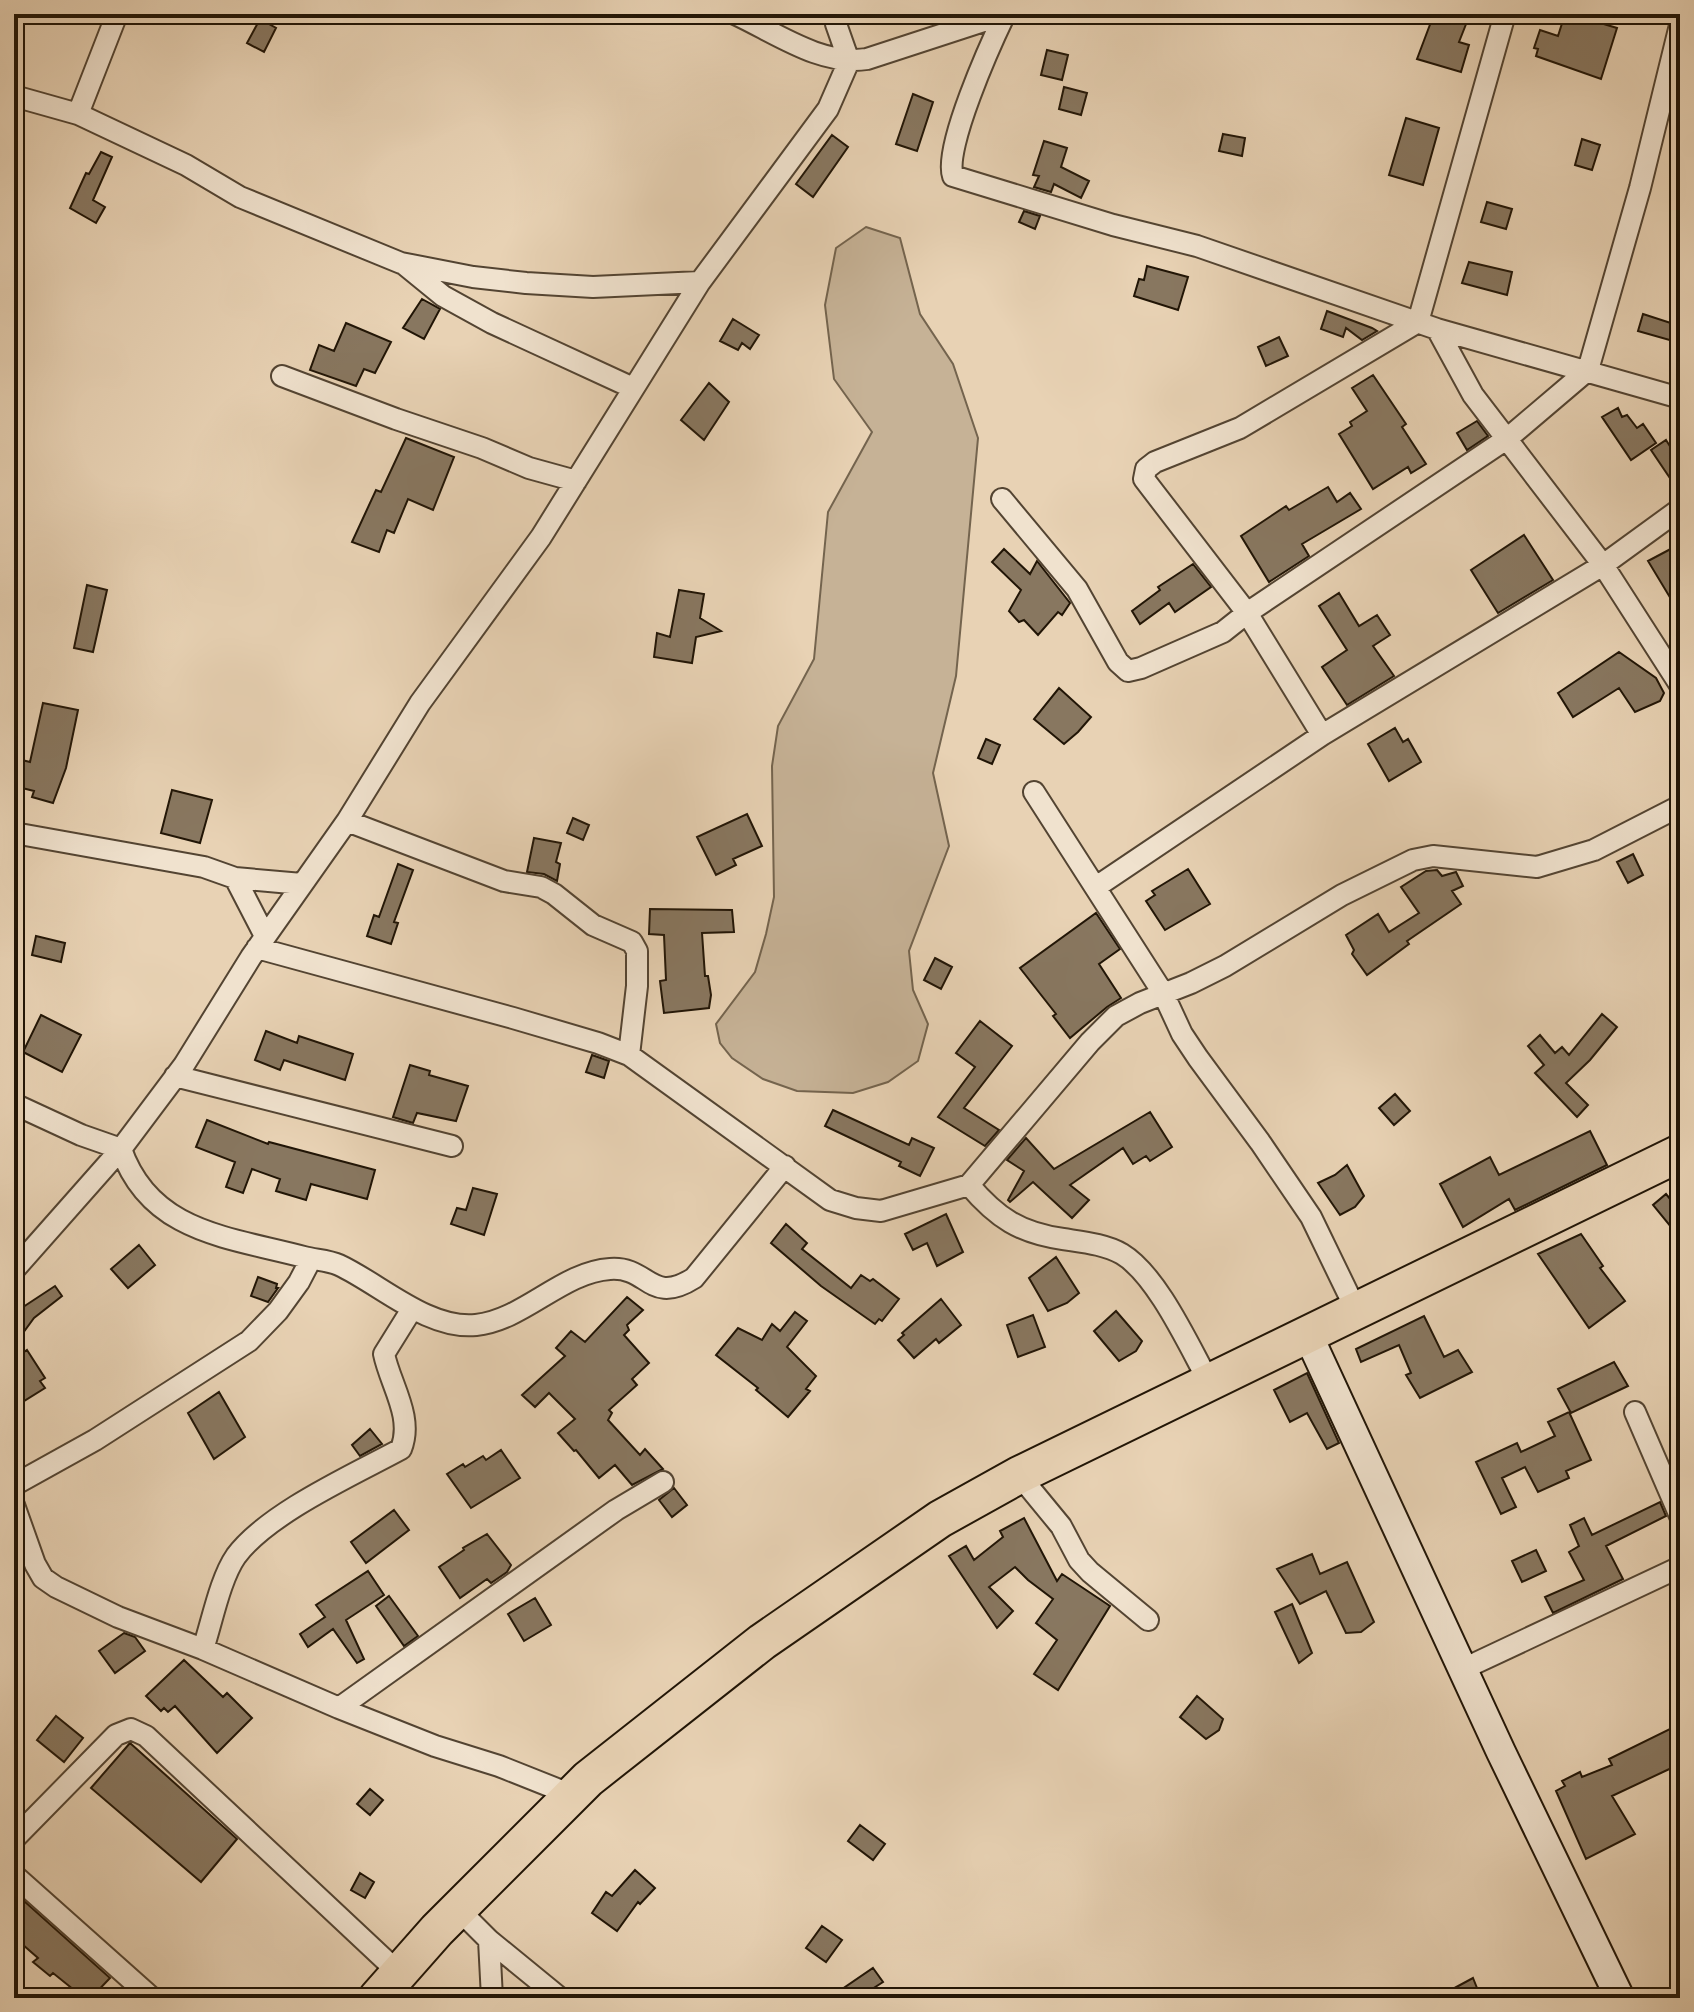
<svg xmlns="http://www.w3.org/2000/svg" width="1694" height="2012" font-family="'IM FELL DW Pica',serif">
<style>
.green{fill:#c6b296;stroke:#74644e;stroke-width:2}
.building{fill:#887760;stroke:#211506;stroke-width:2}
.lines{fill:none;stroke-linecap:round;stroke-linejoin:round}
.street-casing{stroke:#534432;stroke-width:24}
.secondary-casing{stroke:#211506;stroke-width:32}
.highway-casing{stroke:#211506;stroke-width:40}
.street{stroke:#f0e2ce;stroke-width:20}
.secondary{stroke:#f0e2ce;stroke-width:28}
.highway{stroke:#e8d2b4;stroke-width:36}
</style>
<rect width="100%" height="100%" fill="#e8d2b4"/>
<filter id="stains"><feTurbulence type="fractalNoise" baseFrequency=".0025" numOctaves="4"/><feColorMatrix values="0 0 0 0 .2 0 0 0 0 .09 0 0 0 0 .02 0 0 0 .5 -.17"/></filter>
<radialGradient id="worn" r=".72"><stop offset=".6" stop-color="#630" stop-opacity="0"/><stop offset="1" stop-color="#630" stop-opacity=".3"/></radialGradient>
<!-- green -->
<path class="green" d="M866,227l34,11 20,76 33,50 25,74 -22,238 -23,97 16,73 -40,105 4,39 15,34 -10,37 -30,21 -35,11 -56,-2 -34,-12 -31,-21 -12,-15 -4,-19 39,-52 11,-38 8,-37 -2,-131 6,-40 36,-67 14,-147 44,-80 -38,-53 -9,-74 11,-57z"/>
<!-- building -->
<path class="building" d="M1434,14h36l-11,28 10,3 -8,27 -44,-13z
M1565,14h23l10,3 -1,5 20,6 -16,51 -65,-23 2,-7 -4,-1 6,-18 18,6z
M260,19l16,9 -12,24 -17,-9z
M1047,50l21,5 -6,25 -21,-5z
M1064,87l23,6 -6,22 -22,-6z
M913,94l20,8 -16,49 -21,-7z
M1406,118l33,10 -16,57 -34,-10z
M1223,134l22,4 -3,18 -23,-5z
M832,135l16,12 -35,50 -17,-13z
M1582,139l18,6 -8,25 -17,-5z
M1044,141l23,7 -6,19 28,14 -8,17 -27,-14 -3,8 -17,-5 5,-11 -6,-1z
M101,152l11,5 -19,43 12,7 -9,16 -26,-15 16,-35 3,1z
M1487,202l25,7 -6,20 -25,-7z
M1024,211l16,5 -5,13 -16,-7z
M1469,262l43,10 -5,23 -45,-12z
M1147,266l41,11 -10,33 -44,-14 5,-17 5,1z
M422,299l18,10 -16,30 -21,-11z
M1327,311l45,17 5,3 -15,9 -16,-12 -3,9 -22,-8z
M1643,314l37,12v17l-42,-12z
M733,319l26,16 -9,14 -8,-6 -4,7 -18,-9z
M346,323l45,19 -16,31 -11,-4 -8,17 -46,-16 9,-25 15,6z
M1279,337l9,19 -22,10 -8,-19z
M1373,375l33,49 -4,3 24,37 -15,9 -3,-6 -35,22 -34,-55 13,-8 -2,-4 17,-11 -15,-23z
M709,383l20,19 -25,38 -23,-20z
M1618,408l4,9 5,-2 10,13 6,-4 13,19 -25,17 -29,-43z
M1477,421l11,15 -21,14 -10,-17z
M406,438l48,19 -21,53 -25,-11 -14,34 -7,-3 -8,22 -27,-10 24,-52 5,2z
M1666,440l14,22v31l-29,-43z
M1328,487l9,15 13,-9 11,16 -59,35 7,12 -40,26 -28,-46 45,-30 3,4z
M1524,535l29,45 -55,33 -27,-43z
M1680,544v70l-32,-53z
M1004,549l26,25 7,-13 33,42 -8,12 -4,-3 -20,23 -14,-15 -5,2 -10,-11 12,-21 -29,-28z
M1193,564l18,23 -36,25 -6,-9 -29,21 -8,-13 28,-21 -2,-3z
M87,585l20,5 -14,62 -19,-4z
M679,590l25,4 -4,24 21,13 -25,6 -4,26 -38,-6 3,-24 13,4z
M1339,593l20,33 18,-11 13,20 -17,11 21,30 -47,29 -25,-38 25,-17 -28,-44z
M1619,652l37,26 8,15 -4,8 -25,11 -16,-24 -46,29 -15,-24z
M1059,688l32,29 -13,15 -14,12 -30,-25z
M43,703l35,7 -12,58 -13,35 -21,-6 2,-6 -20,-5v-28l16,4z
M1395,728l8,14 5,-3 13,23 -32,19 -21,-37z
M986,739l14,6 -8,19 -14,-6z
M172,790l40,10 -12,43 -39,-10z
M747,814l15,32 -29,13 3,6 -20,10 -19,-38z
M573,818l16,7 -6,15 -16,-7z
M534,838l27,5 -5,19 4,2 -3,17 -13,-7 -17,-2z
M1633,854l10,21 -15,8 -11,-21z
M398,864l15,6 -19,52 4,1 -7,21 -24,-8 7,-21 5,2z
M1188,869l22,35 -45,26 -19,-29 9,-6 -3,-4z
M1437,870l5,6 14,-4 7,14 -11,5 9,13 -54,37 2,3 -42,31 -15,-21 2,-4 -8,-15 32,-21 11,18 30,-19 -18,-26 25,-16z
M650,909l82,1 2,22 -32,1 3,43h3l3,19 -2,13 -45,5 -4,-32 6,-1 -2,-45 -15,-1z
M1096,913l24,36 -21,15 22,34 -14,9 -37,31 -17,-22 3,-2 -36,-46z
M36,936l29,7 -4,19 -29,-7z
M935,958l17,9 -11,22 -17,-9z
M1602,1014l15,13 -27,33 -24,23 22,22 -11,12 -42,-44 9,-8 -16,-19 12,-11 15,18 7,-6 7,8z
M41,1015l40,20 -19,37 -39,-20z
M980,1021l32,25 -48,62 35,22 -14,16 -47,-29 37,-50 -19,-14z
M266,1031l31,12 2,-7 54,18 -8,26 -61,-20 -4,10 -25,-10z
M592,1055l17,6 -5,17 -18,-6z
M410,1065l20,6 -1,4 39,11 -12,35 -39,-8 -4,10 -20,-6z
M1395,1094l15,17 -16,14 -15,-17z
M833,1110l76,35 3,-7 22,10 -14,28 -21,-10 2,-4 -76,-36z
M1150,1112l22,35 -22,14 -4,-5 -13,8 -10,-16 -53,37 19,15 -17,18 -39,-36 -23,20 -2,-2 16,-29 -17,-11 19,-22 28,31z
M207,1120l61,24 1,-2 106,28 -8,29 -56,-15 -5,16 -30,-9 4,-12 -28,-10 -9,24 -17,-6 9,-25 -39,-15z
M1590,1131l17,34 -92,45 -6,-11 -46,28 -23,-43 50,-27 9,18z
M1347,1165l17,31 -9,11 -15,8 -22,-32 17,-8z
M473,1188l24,6 -13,41 -33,-11 6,-16 9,2z
M1666,1194l14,17v27l-27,-33z
M946,1214l17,38 -26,14 -10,-23 -14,7 -8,-16z
M786,1224l21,19 -5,6 49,39 10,-13 9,6 3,-2 26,20 -17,22 -3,-2 -4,5 -54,-38 -50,-43z
M1581,1234l22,32 -3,2 25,33 -36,27 -51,-74z
M139,1245l16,20 -27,23 -17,-19z
M1056,1257l23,36 -12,10 -19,8 -19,-33z
M258,1277l19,7 -1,4h2l-10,14 -17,-6z
M55,1286l7,10 -28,22 -11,15 -9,-15v-5z
M627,1297l16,13 -16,15 2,5 -5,5 25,28 -17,16 5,6 -28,25 3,3 -4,7 32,35 5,-6 18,20 -31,16 -17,-20 -16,13 -23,-28 -2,1 -16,-18 17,-14 -26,-26 -14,14 -13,-12 43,-39 -9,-8 15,-17 14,11z
M941,1299l20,26 -22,18 -3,-4 -22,19 -16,-18 6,-5 -2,-2z
M1116,1311l26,30 -6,10 -17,10 -25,-30z
M795,1312l12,9 -20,26 29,29 -10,13 4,2 -22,26 -32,-27 2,-2 -42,-33 22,-27 24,12 10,-16 8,7z
M1033,1315l12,32 -27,10 -11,-32z
M1424,1316l20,41 14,-7 14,22 -52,26 -14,-23 5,-2 -12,-28 -38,17 -5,-13z
M27,1350l18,28 -5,3 5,7 -21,13 -10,-17v-25z
M1614,1362l14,24 -57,27 -13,-24z
M1307,1373l32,70 -12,6 -20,-36 -17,9 -16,-32z
M219,1392l26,45 -31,22 -26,-46z
M1569,1412l22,48 -25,11 3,7 -31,14 -13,-25 -23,11 14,29 -15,7 -25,-52 41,-19 4,9 34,-16 -7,-14z
M370,1429l12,15 -22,12 -8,-11z
M501,1450l19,28 -49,30 -24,-34 16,-10 2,3 18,-11 3,4z
M674,1488l13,17 -15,12 -13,-17z
M1660,1502l6,14 -60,30 17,33 -70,34 -8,-16 39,-17 -15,-28 10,-6 -9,-21 14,-7 8,17z
M394,1510l15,20 -43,33 -15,-21z
M1024,1518l33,63 5,-7 48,32 -52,84 -24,-16 23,-34 -21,-17 17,-24 -25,-19 -13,-13 -26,20 24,24 -16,17 -48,-72 17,-10 8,14 29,-23 -3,-6z
M487,1534l24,31 -4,7 -16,11 -4,-4 -27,19 -21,-31 25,-17 -1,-2z
M1536,1550l10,21 -24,11 -10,-21z
M1312,1554l8,20 27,-12 27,60 -13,10 -15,1 -20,-42 -26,13 -23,-35z
M368,1571l16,24 -38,25 18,39 -7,4 -24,-34 -25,18 -8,-13 25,-17 -9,-12z
M389,1596l29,40 -14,10 -28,-40z
M535,1598l16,27 -27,16 -16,-27z
M1292,1604l20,49 -13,10 -24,-51z
M124,1633l11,4 10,14 -30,22 -16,-22z
M184,1660l39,37 4,-4 25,25 -35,35 -42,-47 -7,6 -4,-4 -3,3 -15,-15z
M1197,1696l26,23 -4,11 -13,9 -26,-22z
M56,1716l27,22 -19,24 -27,-22z
M1680,1724v40l-68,32 23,38 -49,25 -30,-68 9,-5 -3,-5 18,-9 2,5 30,-12 -3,-6z
M130,1743l107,96 -36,43 -110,-94z
M370,1789l13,11 -13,15 -13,-11z
M860,1825l25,19 -12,16 -25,-19z
M635,1870l20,18 -15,16 -2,-2 -21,29 -25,-18 14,-21 6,4z
M360,1873l14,9 -9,16 -14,-8z
M14,1892l96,86 -19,20h-7l-31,-25 -3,3 -17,-14 5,-4 -24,-21z
M822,1926l20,14 -16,22 -20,-14z
M873,1968l10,14 -25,16h-29z
M1473,1978l8,20h-45z"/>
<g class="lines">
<!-- street casing -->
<g class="street-casing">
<path id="street" d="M735,14c41,19 86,52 132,45l138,-45
M1005,14c-14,29 -62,135 -52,162l160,49 84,21 240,83 243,69
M14,96l64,18 108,51 54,32 161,66 72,14 53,6 67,4 107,-5
M78,114l39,-100
M405,265l38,31 49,27 141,65
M1437,329l36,66 130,170 77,120
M282,376l114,43 86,29 47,20 47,13
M1002,499l75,90 41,73 10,9 13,-3 82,-36 24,-19 261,-175 80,-68 52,-182 40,-163
M1322,735l-75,-122 -103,-134 2,-10 9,-7 85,-34 178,-106 87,-308
M1034,792l129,201 19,41 16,24 62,84 51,75 46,95
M347,821l157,60 37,6 13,7 39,31 39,17 5,9v35l-8,69
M14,833l190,34 31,11 67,6
M235,878l30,58
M1096,887l226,-152 281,-170 77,-56
M257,948l256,70 85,25 31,12 201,145 26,8 25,3 88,-26c28,33 51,48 94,54 19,3 42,5 59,15 35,21 67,92 87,128
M175,1076l277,70
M14,1104l67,31 40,14
M121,1149c29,84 108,88 183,108 11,3 24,3 35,8 41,19 89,65 137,60 48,-5 86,-53 134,-56 39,-3 40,37 84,9l91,-112
M969,1185l121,-143 26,-26 24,-13 51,-20 34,-17 117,-71 71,-35 20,-4 104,11 57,-17 86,-44
M14,1270l107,-121 63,-84 67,-108 96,-136 73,-118 121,-166 159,-255 128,-173 21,-48 -13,-37 1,-10
M1635,1412l45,104
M1019,1475l42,51 18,34 11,12 58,48
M14,1485l81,-45 154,-99 29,-30 21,-29 12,-23
M14,1505l21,59 8,14 13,9 62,30 85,32 136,59 96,38 64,20 73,29
M203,1649c9,-27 17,-70 33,-93 32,-43 117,-81 165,-107 13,-32 -11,-65 -17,-95l28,-45
M1463,1669l217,-102
M339,1708l277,-198 47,-28
M14,1839l102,-104 15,-6 15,7 253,237
M14,1875l138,123
M458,1909l31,31 71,58
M489,1940l3,58"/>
</g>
<!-- secondary casing -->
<g class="secondary-casing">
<path id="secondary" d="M1308,1335l193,417 119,246"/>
</g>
<!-- highway casing -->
<g class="highway-casing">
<path id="highway" d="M377,1998l60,-68 151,-151 174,-137 178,-123 79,-44 661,-322"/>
</g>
<!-- street -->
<use href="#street" class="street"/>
<!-- secondary -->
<use href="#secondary" class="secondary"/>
<!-- highway -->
<use href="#highway" class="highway"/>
</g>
<!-- margin -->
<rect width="1694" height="2012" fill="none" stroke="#e8d2b4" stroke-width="48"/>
<rect x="16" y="16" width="1662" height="1980" fill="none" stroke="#211506" stroke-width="4"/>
<rect x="24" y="24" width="1646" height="1964" fill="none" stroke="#211506" stroke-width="2"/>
<rect width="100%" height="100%" filter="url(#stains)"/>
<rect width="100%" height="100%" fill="url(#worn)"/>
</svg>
